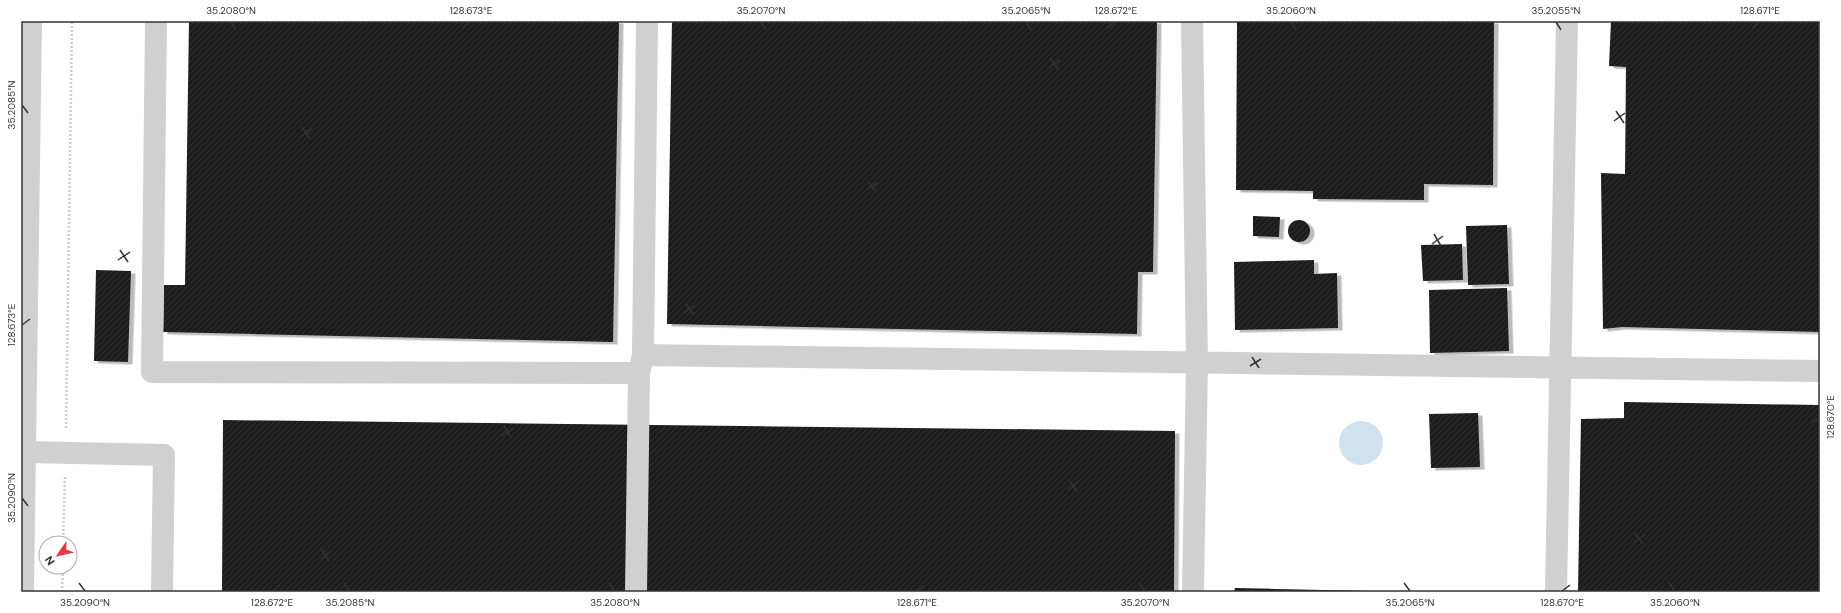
<svg xmlns="http://www.w3.org/2000/svg" width="1841" height="613" font-family="'DM Sans',sans-serif">
<style>
.water{fill:#cfe2ee}
.building{fill:url(#building-hatch);filter:url(#shadow)}
.lines{fill:none;stroke-linecap:round;stroke-linejoin:round}
.path{stroke:#cdcdcd;stroke-width:2.5;stroke-dasharray:2 2;stroke-linecap:butt}
.minor{stroke:#d0d0d0;stroke-width:22}
.ticks{fill:none;stroke:#333;stroke-width:1.5}
.neatline{fill:none;stroke:#333;stroke-width:1.5}
.ticks-label{font-size:10px;text-anchor:middle;fill:#333}
</style>
<defs>
<pattern id="building-hatch" width="6" height="6" patternUnits="userSpaceOnUse"><rect width="6" height="6" fill="#1a1a1a"/><path d="M-1 1l2-2M0 6l6-6M5 7l2-2" fill="none" stroke="#333"/></pattern>
<filter id="shadow"><feDropShadow dx="4.5" dy="2.5" stdDeviation="0" flood-color="#0004"/></filter>
</defs>
<rect width="100%" height="100%" fill="#fff"/>
<!-- water -->
<path class="water" d="M1339 443a22 22 0 1 1 44 0a22 22 0 1 1-44 0Z"/>
<!-- building -->
<path class="building" d="M189,21h430l-6,321 -450,-10 1,-47h21z
M672,21h485l-4,251h-15l-1,62 -470,-10z
M1237,21h257l-1,164 -69,-1v16l-111,-1v-8l-77,-1z
M1611,21h209v311l-198,-5 -19,2 -2,-156 24,1 1,-107 -17,-1z
M1253,216l27,1 -1,20 -26,-1z
M1288 231a11 11 0 1 1 22 0a11 11 0 1 1-22 0Z
M1507,225l2,59 -41,1 -2,-59z
M1462,244l1,36 -40,1 -2,-36z
M1314,260v14l23,-1 1,55 -103,2 -1,-68z
M96,270l35,1 -3,91 -34,-1z
M1507,288l2,63 -79,2 -1,-63z
M1624,402l196,3v187h-242l3,-173 43,-1z
M1478,413l2,54 -49,1 -2,-54z
M223,420l952,11 -1,161h-952z
M1235,588l136,3v1h-137z"/>
<g class="lines">
<!-- path -->
<path class="path" d="M66,428l6,-407
M63,543l2,-66
M62,592l1,-25"/>
<!-- minor -->
<path class="minor" d="M156,21l-4,351 487,1
M1192,21l5,342 -4,229
M643,355l1177,16
M26,452l138,3 -2,137
M23,592l8,-571
M636,592l3,-219 4,-18 4,-334
M1556,592l11,-571"/>
</g>
<!-- ticks -->
<path class="ticks" d="M231,22l5,8M761,22l5,8M1026,22l5,8M1291,22l5,8M1556,22l5,8M462,28l9,-6M1107,28l9,-6M1752,28l8,-6M1050,58l8,11M1048,68l12,-8M22,105l6,8M1616,111l8,12M1614,121l11,-8M302,127l8,12M300,137l12,-8M868,181l8,11M866,190l12,-7M1434,234l7,12M1432,244l11,-8M120,250l8,12M118,260l12,-8M686,304l8,11M684,313l11,-8M22,325l8,-6M1252,357l7,11M1250,366l11,-7M1811,423l8,-6M504,426l7,12M502,436l11,-8M1069,480l8,11M1068,489l11,-8M22,498l6,8M1635,533l8,11M1633,543l12,-8M321,549l8,12M320,559l11,-8M79,583l6,8M344,583l6,8M609,583l6,8M1139,583l6,8M1404,583l6,8M1669,583l6,8M272,591l8,-6M917,591l8,-6M1562,591l8,-6"/>
<!-- border -->
<rect width="1841" height="613" fill="none" stroke="#ffffff" stroke-width="44"/>
<!-- north arrow -->
<g transform="translate(58 555) rotate(236)"><circle r="19" fill="#ffffff" stroke="#adadad"/>
<path d="M0-3L7 15L0 10L-7 15Z" fill="#e63946"/>
<text y="-6" font-size="11" font-weight="bold" text-anchor="middle" fill="#333333">N</text>
</g>
<rect x="22" y="22" width="1797" height="569" class="neatline"/>
<g class="ticks-label">
<text x="231" y="14">35.2080°N</text>
<text x="471" y="14">128.673°E</text>
<text x="761" y="14">35.2070°N</text>
<text x="1026" y="14">35.2065°N</text>
<text x="1116" y="14">128.672°E</text>
<text x="1291" y="14">35.2060°N</text>
<text x="1556" y="14">35.2055°N</text>
<text x="1760" y="14">128.671°E</text>
<text transform="translate(11 105) rotate(-90)" y="4">35.2085°N</text>
<text transform="translate(11 325) rotate(-90)" y="4">128.673°E</text>
<text transform="translate(1830 417) rotate(-90)" y="4">128.670°E</text>
<text transform="translate(11 498) rotate(-90)" y="4">35.2090°N</text>
<text x="85" y="606">35.2090°N</text>
<text x="272" y="606">128.672°E</text>
<text x="350" y="606">35.2085°N</text>
<text x="615" y="606">35.2080°N</text>
<text x="917" y="606">128.671°E</text>
<text x="1145" y="606">35.2070°N</text>
<text x="1410" y="606">35.2065°N</text>
<text x="1562" y="606">128.670°E</text>
<text x="1675" y="606">35.2060°N</text>
</g>
</svg>
